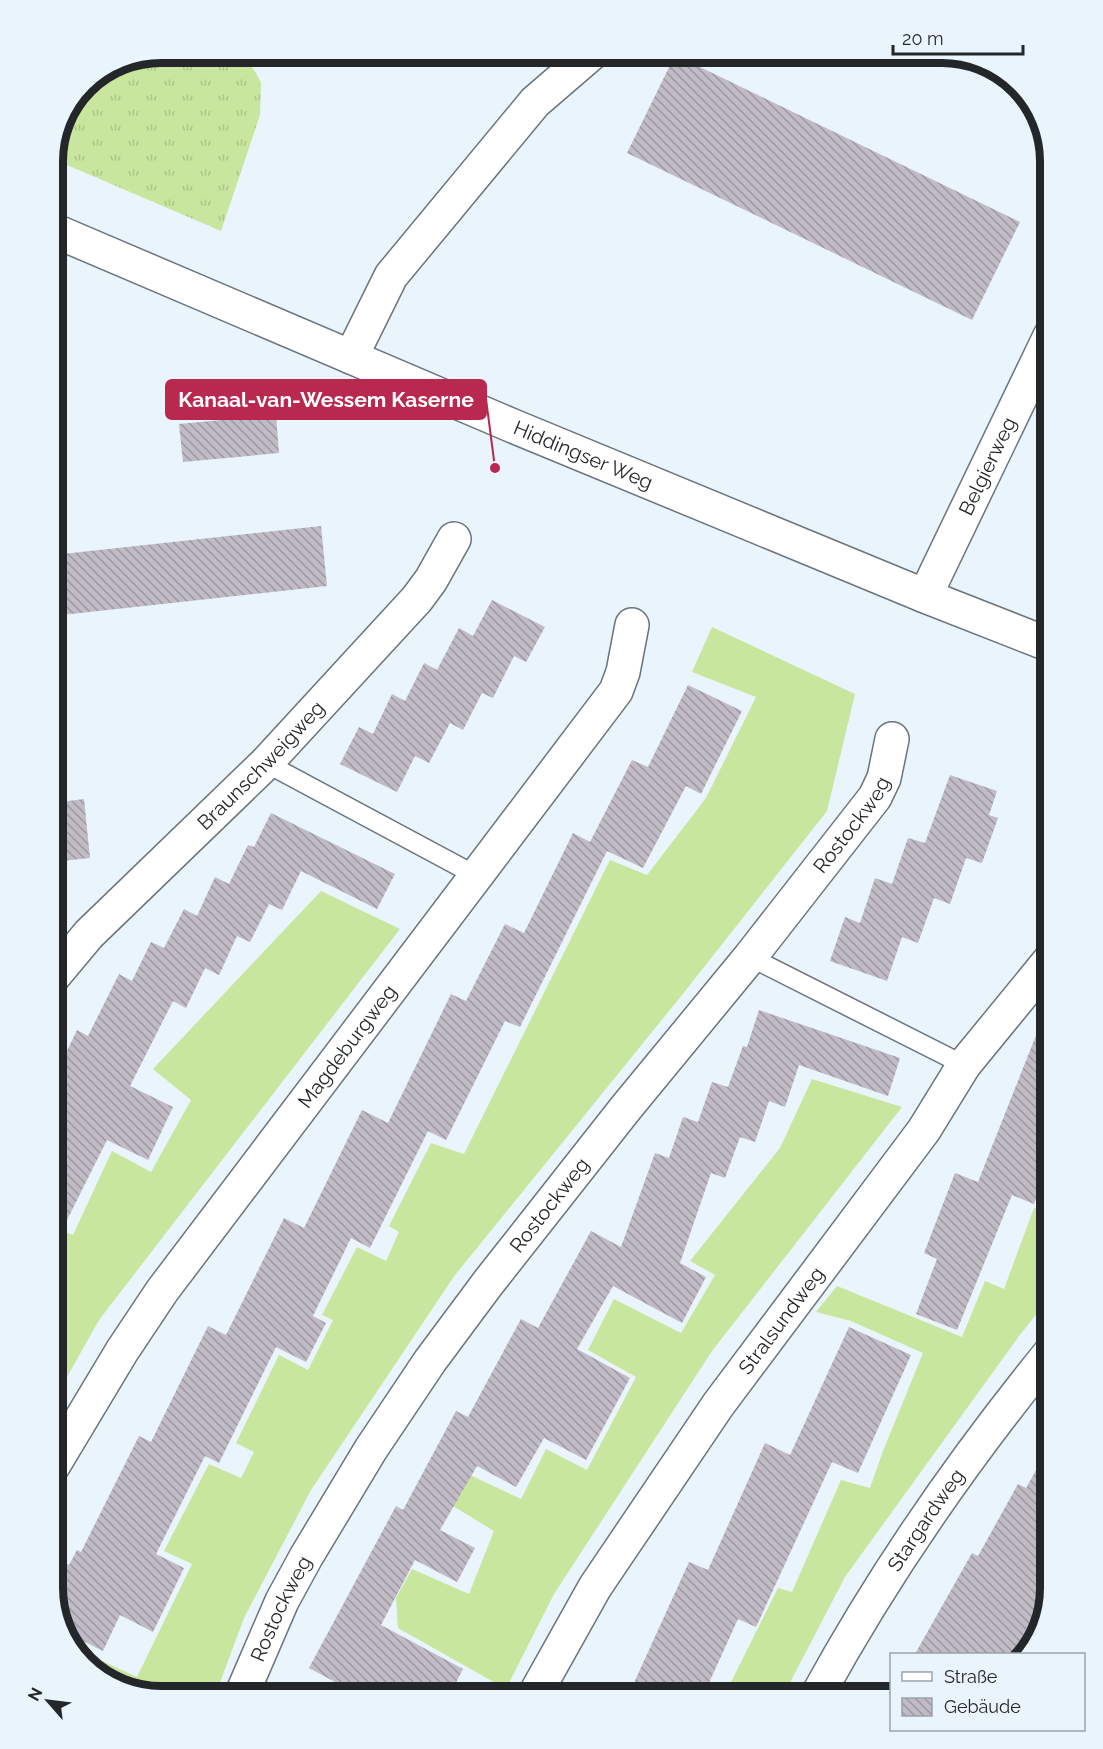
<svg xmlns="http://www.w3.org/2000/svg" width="1103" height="1749" font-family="Raleway,sans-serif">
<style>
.grass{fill:url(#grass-tufts)}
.garden{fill:#c8e69d}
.building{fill:url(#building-back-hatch)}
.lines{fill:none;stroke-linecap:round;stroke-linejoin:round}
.service-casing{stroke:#6b747c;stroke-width:21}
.minor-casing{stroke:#6b747c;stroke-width:36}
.secondary-casing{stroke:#6b747c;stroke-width:36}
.service{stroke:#fff;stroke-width:18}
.minor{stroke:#fff;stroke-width:33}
.secondary{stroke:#fff;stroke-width:33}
.labels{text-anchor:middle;stroke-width:4.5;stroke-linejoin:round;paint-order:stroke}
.street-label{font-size:20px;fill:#23272a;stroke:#eaf4fd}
.rim{fill:none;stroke:#23272a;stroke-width:8}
.leader{fill:none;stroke:#b8284f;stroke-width:2}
.callout-dot{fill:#b8284f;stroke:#eaf4fd;stroke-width:2}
.callout{fill:#b8284f;stroke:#b8284f;stroke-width:2}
.callout-label{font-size:21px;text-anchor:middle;font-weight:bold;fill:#fff}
</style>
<defs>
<pattern id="grass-tufts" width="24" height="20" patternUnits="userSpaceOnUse" patternTransform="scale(1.5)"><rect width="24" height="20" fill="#c8e69d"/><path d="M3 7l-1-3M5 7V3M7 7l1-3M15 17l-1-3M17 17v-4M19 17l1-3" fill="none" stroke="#acc587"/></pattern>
<pattern id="building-back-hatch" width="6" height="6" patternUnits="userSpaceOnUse" patternTransform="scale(1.5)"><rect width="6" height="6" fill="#c1bbc6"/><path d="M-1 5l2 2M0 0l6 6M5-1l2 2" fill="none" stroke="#9c98a1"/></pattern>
</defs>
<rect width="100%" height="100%" fill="#eaf4fd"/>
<!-- grass -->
<path class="grass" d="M161,53h83l17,29 -1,33 -39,116 -168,-72v-5l31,-70 36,-23z"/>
<!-- garden -->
<path class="garden" d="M712,627l143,67 -28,117 -145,184 -227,280 -144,215 -67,128 -29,78h-61l-53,-18 -27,-30 63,29 55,-113 -28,-13 45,-87 32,14 13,-26 -18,-9 43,-88 29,15 25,-50 -11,-5 35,-68 29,14 13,-29 -10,-6 42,-83 33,11 146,-294 37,15 59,-77 50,-101 -64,-25z
M321,891l79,38 -301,391 -46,82v-175l20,8 39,-84 39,21 40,-72 -38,-31z
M812,1079l90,28 -190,244 -158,243 -48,95 -108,-61 -2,-30 16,-29 57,25 25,-63 -41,-25 17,-31 51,24 25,-50 41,21 49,-93 -48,-27 26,-51 67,34 34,-58 -25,-14 90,-113z
M1034,1208l16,6v83l-31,39 -174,241 -62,119h-38l1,-4 -16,-8 48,-96 14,4 49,-112 29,8 13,-37 40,-98 -72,-32 -35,-9 21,-26 125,51 23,-56 19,8z"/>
<!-- building -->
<path class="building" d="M675,55l345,167 -48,98 -345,-167z
M276,415l3,38 -96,9 -4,-38z
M321,526l6,60 -274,30v-61z
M492,600l53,27 -19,35 -12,-6 -21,42 -11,-5 -19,37 -13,-7 -21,40 -14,-7 -18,36 -57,-28 19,-37 14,7 19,-40 13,7 19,-38 13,7 22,-42 14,8z
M688,685l54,26 -41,83 -15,-8 -43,82 -36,-17 -87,176 -15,-6 -59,119 -18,-9 -58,117 -19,-10 -38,78 13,7 -20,39 -30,-15 -57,116 -14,-7 -49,98 28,14 -31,64 -33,-17 -17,36 -40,-20 -11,-43v-31l17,8 8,-15 4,2 58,-116 12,6 57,-116 18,9 58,-117 20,10 58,-118 26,13 63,-129 15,7 39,-77 19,9 49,-100 17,9 42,-82 16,7z
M950,775l47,16 -8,24 9,3 -16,45 -16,-5 -16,46 -16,-6 -16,45 -16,-6 -15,44 -57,-20 15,-44 15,6 15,-45 17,6 16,-46 17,5z
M84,799l6,59 -37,4v-59z
M271,813l124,61 -18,35 -76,-38 -19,39 -13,-6 -19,38 -13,-6 -18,39 -14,-7 -19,40 -13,-7 -43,85 43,21 -25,53 -41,-20 -54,108v-200l12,7 12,-25 11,6 31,-62 13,7 19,-39 13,6 20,-39 13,7 18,-39 14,7 19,-39 6,2z
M1048,1005h2v156l-16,43 -22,-9 -55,135 -41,-16 21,-55 -13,-6 31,-80 23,9z
M759,1010l141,48 -12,38 -89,-31 -14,42 -16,-6 -14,41 -15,-5 -15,41 -14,-5 -31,90 26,14 -24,46 -69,-37 -36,63 53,29 -44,82 -42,-22 -28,49 -39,-21 -37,64 35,18 -18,34 -42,-22 -34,65 82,44 -14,27h-88l-52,-28 87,-162 7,4 53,-99 12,6 53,-98 17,9 53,-97 30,16 34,-94 14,5 14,-41 15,5 14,-40 16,5 15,-41 4,1z
M849,1327l62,28 -53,118 -26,-11 -76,165 -18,-8 -35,77h-75l61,-134 19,8 57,-127 25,12z
M1050,1445v118l-14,25 12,7 -34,59h-99l57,-101 6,3 40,-72 8,4z"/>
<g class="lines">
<!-- service casing -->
<g class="service-casing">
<path id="service" d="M266,763l209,112
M750,957l214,108"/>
</g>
<!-- minor casing -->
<g class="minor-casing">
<g id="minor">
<path d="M351,357l40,-81 144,-174 57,-49"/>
<path id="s1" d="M925,596l125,-260"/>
<path id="s2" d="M53,977l36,-43 177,-171 151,-164 14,-19 23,-41"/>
<path id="s3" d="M53,1466l69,-115 40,-60 454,-600 7,-19 9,-47"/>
<path id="s4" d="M241,1696l41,-95 24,-44 65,-108 59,-88 58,-78 137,-174 125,-152 125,-160 9,-19 8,-39"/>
<path id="s5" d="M534,1696l61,-109 123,-182 206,-275 40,-65 86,-105"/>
<path id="s6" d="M817,1696c66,-121 146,-236 233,-343"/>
</g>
</g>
<!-- secondary casing -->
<g class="secondary-casing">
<g id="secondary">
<path id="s7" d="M53,230l460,196 412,170 125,49"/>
</g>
</g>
<!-- service -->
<use href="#service" class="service"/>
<!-- minor -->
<use href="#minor" class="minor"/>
<!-- secondary -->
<use href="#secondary" class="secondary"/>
</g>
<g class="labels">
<!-- street labels -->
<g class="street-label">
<text dy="7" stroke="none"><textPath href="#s7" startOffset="576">Hiddingser Weg</textPath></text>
<text dy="7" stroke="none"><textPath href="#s1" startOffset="144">Belgierweg</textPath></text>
<text dy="7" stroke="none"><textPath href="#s2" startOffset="297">Braunschweigweg</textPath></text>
<text dy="7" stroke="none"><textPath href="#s4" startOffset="1068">Rostockweg</textPath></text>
<text dy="7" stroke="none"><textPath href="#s3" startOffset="513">Magdeburgweg</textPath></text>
<text dy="7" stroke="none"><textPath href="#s4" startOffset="582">Rostockweg</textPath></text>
<text dy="7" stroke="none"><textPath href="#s5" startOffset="450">Stralsundweg</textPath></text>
<text dy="7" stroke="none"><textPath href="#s6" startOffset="207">Stargardweg</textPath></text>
<text dy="7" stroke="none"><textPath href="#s4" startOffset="96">Rostockweg</textPath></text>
</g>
</g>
<!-- crop -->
<path d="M0 0H1103V1749H0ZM161 63H942A98 98 0 0 1 1040 161V1588A98 98 0 0 1 942 1686H161A98 98 0 0 1 63 1588V161A98 98 0 0 1 161 63Z" fill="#eaf4fd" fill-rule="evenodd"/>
<path class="rim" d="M161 63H942A98 98 0 0 1 1040 161V1588A98 98 0 0 1 942 1686H161A98 98 0 0 1 63 1588V161A98 98 0 0 1 161 63Z"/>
<!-- callouts -->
<path class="leader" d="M495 468L486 399"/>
<circle class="callout-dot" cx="495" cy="468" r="6"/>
<rect class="callout" x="166" y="380" width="320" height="39" rx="6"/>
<g class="callout-label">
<text x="326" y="407">Kanaal-van-Wessem Kaserne</text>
</g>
<!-- legend -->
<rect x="890" y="1653" width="195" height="78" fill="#eaf4fd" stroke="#9aa2a9" stroke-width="1.5"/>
<rect x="902" y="1672" width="30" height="9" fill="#ffffff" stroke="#9aa2a9" stroke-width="1.5"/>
<text x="944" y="1683" font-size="18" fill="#23272a">Straße</text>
<rect x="902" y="1698" width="30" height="18" fill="url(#building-back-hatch)" stroke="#9aa2a9" stroke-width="1.5"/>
<text x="944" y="1713" font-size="18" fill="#23272a">Gebäude</text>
<!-- north arrow -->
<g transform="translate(48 1701) rotate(298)" stroke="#eaf4fd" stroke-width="4.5" paint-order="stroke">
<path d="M0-4.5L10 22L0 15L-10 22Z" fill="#23272a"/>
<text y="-9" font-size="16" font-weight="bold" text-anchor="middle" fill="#23272a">N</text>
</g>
<!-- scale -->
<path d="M893 45v9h130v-9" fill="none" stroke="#23272a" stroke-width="3"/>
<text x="902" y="45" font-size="18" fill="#23272a" stroke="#eaf4fd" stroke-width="4.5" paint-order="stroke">20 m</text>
</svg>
